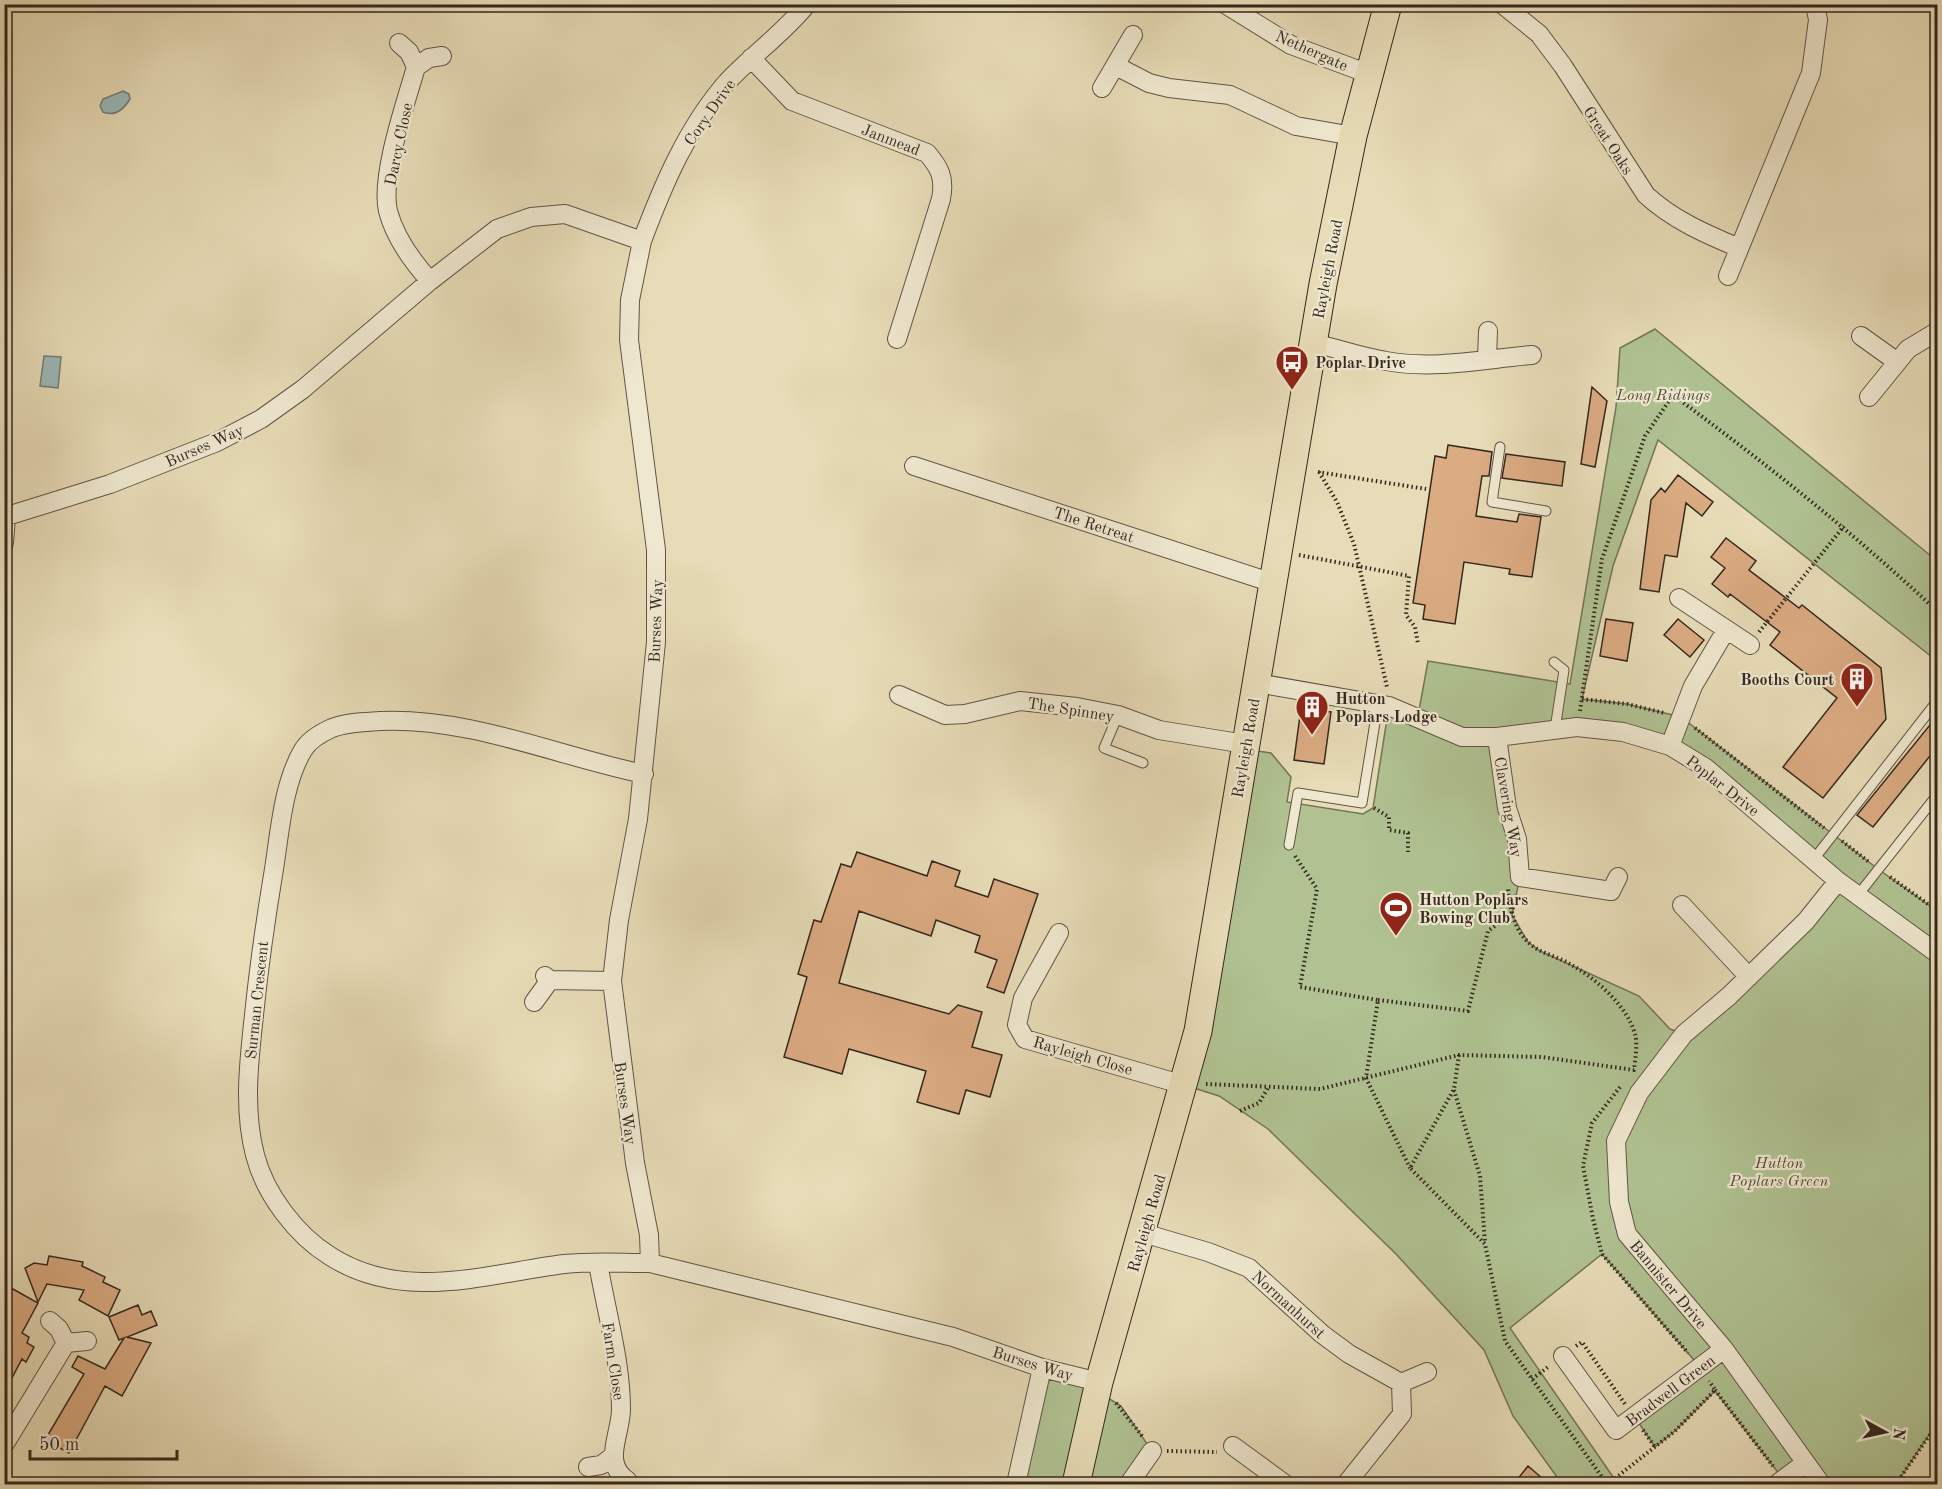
<svg xmlns="http://www.w3.org/2000/svg" width="1942" height="1489" font-family="'Old Standard TT',serif">
<style>
.green{fill:#b0c292;stroke:#727458;stroke-width:1.5;fill-rule:evenodd}
.water{fill:#9bb9b9;stroke:#727f7b;stroke-width:1.5}
.building{fill:#dbab82;stroke:#34271f;stroke-width:1.5}
.lines{fill:none;stroke-linecap:round;stroke-linejoin:round}
.service-casing{stroke:#615445;stroke-width:11}
.minor-casing{stroke:#615445;stroke-width:20}
.primary-casing{stroke:#34271f;stroke-width:29}
.path{stroke:#34271f;stroke-width:4;stroke-dasharray:1.5 3;stroke-linecap:butt}
.service{stroke:#efe8d0;stroke-width:9}
.minor{stroke:#efe8d0;stroke-width:18}
.primary{stroke:#e7dcb7;stroke-width:27}
.labels{text-anchor:middle;stroke-width:4.5;stroke-linejoin:round;paint-order:stroke}
.street-label{font-size:16px;fill:#34271f;stroke:#efe8d0}
.poi-label{font-size:16px;font-weight:bold;fill:#34271f;stroke:#efe8d0;text-anchor:start}
.park-label{font-size:16px;font-style:italic;fill:#534e3c;stroke:#efe8d0}
</style>
<rect width="100%" height="100%" fill="#e7dcb7"/>
<filter id="stains"><feTurbulence type="fractalNoise" baseFrequency=".00333" numOctaves="4"/><feColorMatrix values="0 0 0 0 .2 0 0 0 0 .09 0 0 0 0 .02 0 0 0 .5 -.17"/></filter>
<radialGradient id="worn" r=".72"><stop offset=".6" stop-color="#630" stop-opacity="0"/><stop offset="1" stop-color="#630" stop-opacity=".3"/></radialGradient>
<!-- green -->
<path class="green" d="M1655,329l282,232v100l-279,-221 -45,126 -31,133 45,5 54,13 197,152 59,42v512l-41,61h-109l-72,-93 -40,40 -20,16 -21,-31 66,-49 -98,-113 -92,74 108,156h-56l-49,-68 -29,-66 -88,-96 -128,-125 -49,-33 -35,-11 65,-278 9,-56 13,2 20,24 -4,25 76,12 10,-6 16,-102 29,10 10,-55 142,23 46,-277 4,-59zM1623,732l83,36 132,113 -154,153 -14,-5 -31,-33 -99,-45 -12,-9 -16,-27 8,-38 -23,-140z
M1042,1368l55,23 24,15 31,45 -23,33h-113z"/>
<!-- water -->
<path class="water" d="M123,91l6,3 1,5c-6,10 -15,18 -27,13l-3,-6 3,-7z
M44,356l17,1 -3,31 -18,-2z"/>
<!-- building -->
<path class="building" d="M1592,387l15,14 -12,66 -14,-3z
M1448,445l44,7 -3,24h-7l-6,40 41,6 2,-8 22,3 -9,60 -23,-3 1,-5 -46,-7 -9,62 -32,-5 2,-14 -12,-2 22,-147 11,2z
M1506,454l59,8 -3,24 -60,-8z
M1678,475l35,27 -11,14 -16,-13 -9,54 -12,-2 -6,37 -19,-3 11,-89 10,-12 4,4z
M1726,538l30,23 -7,9 50,38 3,-3 79,63 5,51 -63,79 -40,-31 54,-69 -67,-53 10,-13 -50,-38 -2,3 -16,-13 13,-16 -14,-11z
M1606,619l27,4 -6,38 -27,-5z
M1678,619l26,21 -14,17 -26,-22z
M1301,708l30,4 -7,52 -30,-4z
M1938,715v31l-65,81 -16,-12z
M857,852l70,24 5,-15 28,10 -5,15 33,11 6,-18 44,15 -34,99 -17,-6 10,-27 -22,-8 5,-16 -44,-16 -5,16 -72,-25 -20,72 110,31 9,-9 24,7 -10,35 30,8 -12,42 -24,-7 -7,24 -42,-12 9,-31 -77,-22 -7,25 -58,-17 23,-80 -9,-3 16,-54 7,2 20,-58 10,3z
M49,1256l34,6 -1,4 23,11 -2,5 17,8 -12,26 -29,-16 5,-10 -37,-6 -9,18 -13,-34 9,-5 13,2z
M4,1284l34,19 -16,30 7,4 -2,6 7,4 -8,15 -4,-3 -18,34v-68l7,-9 -7,-4z
M138,1305l4,10 9,-4 6,14 -30,12 24,6 -29,53 -17,-10 -36,67 -24,-13 39,-66 -12,-7 6,-11 27,13 19,-31 -5,2 -10,-23z
M1528,1466l22,19h-37z"/>
<g class="lines">
<!-- service casing -->
<g class="service-casing">
<path id="service" d="M1500,447l-8,55 54,9
M1554,662l10,8 -9,59
M1118,715l-14,33 39,15
M1289,845l9,-52 64,10 16,-99
M1814,859l124,-159
M1858,895l80,-101"/>
</g>
<!-- minor casing -->
<g class="minor-casing">
<path id="minor" d="M1225,4l66,41 78,29
M1502,4l37,30 24,32 83,129c27,25 60,39 93,53
M399,43l10,9 7,15c-10,35 -36,109 -28,144 7,27 24,50 42,70
M751,58l41,43 135,52c13,15 18,25 14,46l-44,140
M1116,66l33,17 20,5 61,7 66,31 57,10
M416,67l13,-9 13,-2
M1102,88l31,-53
M642,241c21,-56 45,-113 85,-159 25,-27 57,-49 80,-78
M1728,276l83,-203 7,-53 -3,-16
M1861,336l35,25
M1314,343c24,6 48,14 72,18 48,9 98,-2 146,-6
M1487,359l1,-28
M1869,397l39,-48 30,-18
M914,466l359,117
M4,517l106,-33 107,-42 44,-23 42,-30 127,-108 67,-52 34,-12 34,-3 77,27 -12,59 -1,40 27,210v92l-18,177 -19,101 -7,61 23,182 14,72 1,28 303,74 89,31 57,14
M4,543l2,-26
M1679,598l71,47
M1257,683l132,23 73,31h35l80,-10 46,5 47,14 36,22 132,113 100,73
M899,695l46,20 20,-1 55,-13 57,6 41,8 41,15 86,14
M1497,737l10,71 10,31 3,38 91,14 7,-14
M1670,746l23,-60 33,-56
M644,774c-87,-18 -174,-57 -264,-53 -16,1 -33,1 -48,7 -11,5 -23,12 -29,22 -20,34 -23,81 -29,119 -8,48 -15,97 -20,146 -5,46 -11,94 1,140 10,39 41,80 75,101 73,47 156,18 234,8 28,-3 57,-1 86,-1
M1682,905l67,72
M1059,933l-36,65 -6,27 8,14 159,46
M545,976l5,4 62,1
M534,1002l16,-22
M1143,1233l65,19 41,16 73,66 27,20 52,29 26,-11
M598,1263c8,48 23,98 23,146 0,26 -20,54 7,72
M50,1321l9,8 7,14
M66,1343l21,-2
M1563,1356l53,74 108,-81
M4,1445l62,-102
M1233,1446l52,38
M588,1467l13,-2 11,-8
M1016,1484l26,-116
M1129,1484l23,-33
M1346,1484l56,-70 -1,-31
M1777,1484l28,-21
M1821,1484l-97,-135 -97,-115 -8,-32 -3,-61 23,-48 45,-59 45,-38 77,-75 32,-40"/>
</g>
<!-- primary casing -->
<g class="primary-casing">
<path id="primary" d="M1076,1484l23,-102 99,-351 125,-747 30,-148 35,-132"/>
</g>
<!-- path -->
<path class="path" d="M1318,472l108,17
M1319,472l18,30 17,42 33,143
M1299,555l110,21 -3,39 9,12 3,17
M1759,632l85,-106
M1582,699l45,5 37,9
M1580,711l22,-152 43,-123 28,-41c92,68 181,138 265,217
M1695,728l129,100
M1374,808l15,9v13l19,3v19
M1842,841l27,21
M1295,856l22,33 -17,98 78,13 -12,78 44,90
M1890,877l48,34
M1378,1000l90,11 20,-80 23,-17 6,-21
M1459,1055l-5,34 -44,79 75,76 20,97 102,143
M1206,1084l114,5 139,-34 83,2 92,13c1,-10 4,-26 1,-36 -8,-29 -40,-56 -65,-70 -13,-8 -29,-10 -41,-21 -15,-13 -19,-35 -21,-54
M1620,1087l-28,36 -9,43 10,53 9,35 86,99
M1454,1090l26,86 5,67
M1240,1111l19,-8 10,-17
M1576,1346l6,-4 43,62
M1532,1379l16,-12
M1715,1390l58,76
M1116,1403l27,34
M1643,1430l12,17
M1167,1451l50,1
M1608,1484l67,-53 40,-41 -6,-9
M1896,1484l42,-61"/>
<!-- service -->
<use href="#service" class="service"/>
<!-- minor -->
<use href="#minor" class="minor"/>
<!-- primary -->
<use href="#primary" class="primary"/>
</g>
<!-- icons -->
<defs>
<g id="bus-pin" transform="scale(1.725)"><path d="M0 17L-7.5 6A9.5 9.5 0 1 1 7.5 6Z" fill="#8f2418" stroke="#efe8d0"/><path d="M-5-6H5V4H4V6H2V4H-2V6H-4V4H-5ZM-3.5-4V0h7V-4ZM-3.5 1.2v1.5H-2V1.2ZM2 1.2v1.5H3.5V1.2Z" fill="#fff"/></g>
<g id="building-pin" transform="scale(1.725)"><path d="M0 17L-7.5 6A9.5 9.5 0 1 1 7.5 6Z" fill="#8f2418" stroke="#efe8d0"/><path d="M-4-6H4V6H1V3H-1V6H-4ZM-2.5-4.3h1.7v1.8h-1.7ZM.8-4.3h1.7v1.8H.8ZM-2.5-1h1.7V.8h-1.7ZM.8-1h1.7V.8H.8Z" fill="#fff"/></g>
<g id="stadium-pin" transform="scale(1.725)"><path d="M0 17L-7.5 6A9.5 9.5 0 1 1 7.5 6Z" fill="#8f2418" stroke="#efe8d0"/><path d="M0-5a6.5 5 0 1 0 0 10a6.5 5 0 1 0 0-10ZM-3.5-1.8h7v3.6h-7Z" fill="#fff"/></g>
</defs>
<g fill-rule="evenodd">
<use href="#bus-pin" x="1292" y="362"/>
<use href="#building-pin" x="1857" y="679"/>
<use href="#building-pin" x="1312" y="707"/>
<use href="#stadium-pin" x="1396" y="908"/>
</g>
<g class="labels">
<!-- street labels -->
<g class="street-label">
<text transform="translate(1312 50) rotate(24)" y="6">Nethergate</text>
<text transform="translate(709 112) rotate(-55)" y="6">Cory Drive</text>
<text transform="translate(891 139) rotate(21)" y="6">Janmead</text>
<text transform="translate(1609 140) rotate(57)" y="6">Great Oaks</text>
<text transform="translate(398 144) rotate(-78)" y="6">Darcy Close</text>
<text transform="translate(1327 269) rotate(-79)" y="6">Rayleigh Road</text>
<text transform="translate(204 445) rotate(-24)" y="6">Burses Way</text>
<text transform="translate(1094 524) rotate(18)" y="6">The Retreat</text>
<text transform="translate(655 621) rotate(-88)" y="6">Burses Way</text>
<text transform="translate(1071 709) rotate(9)" y="6">The Spinney</text>
<text transform="translate(1245 748) rotate(-80)" y="6">Rayleigh Road</text>
<text transform="translate(1723 785) rotate(38)" y="6">Poplar Drive</text>
<text transform="translate(1509 807) rotate(80)" y="6">Clavering Way</text>
<text transform="translate(256 1000) rotate(-84)" y="6">Surman Crescent</text>
<text transform="translate(1083 1055) rotate(16)" y="6">Rayleigh Close</text>
<text transform="translate(626 1103) rotate(82)" y="6">Burses Way</text>
<text transform="translate(1146 1223) rotate(-74)" y="6">Rayleigh Road</text>
<text transform="translate(1669 1284) rotate(50)" y="6">Bannister Drive</text>
<text transform="translate(1289 1304) rotate(42)" y="6">Normanhurst</text>
<text transform="translate(614 1361) rotate(81)" y="6">Farm Close</text>
<text transform="translate(1033 1363) rotate(17)" y="6">Burses Way</text>
<text transform="translate(1670 1390) rotate(-37)" y="6">Bradwell Green</text>
</g>
<!-- poi labels -->
<g class="poi-label">
<text x="1315" y="368">Poplar Drive</text>
<text x="1834" y="685" text-anchor="end">Booths Court</text>
<text x="1335" y="704">Hutton<tspan x="1335" dy="18">Poplars Lodge</tspan></text>
<text x="1419" y="905">Hutton Poplars<tspan x="1419" dy="18">Bowing Club</tspan></text>
</g>
<!-- park labels -->
<g class="park-label">
<text x="1663" y="400">Long Ridings</text>
<text x="1779" y="1168">Hutton<tspan x="1779" dy="18">Poplars Green</tspan></text>
</g>
</g>
<!-- margin -->
<rect width="1942" height="1489" fill="none" stroke="#e7dcb7" stroke-width="24"/>
<rect x="6" y="6" width="1930" height="1477" fill="none" stroke="#34271f" stroke-width="3"/>
<rect x="12" y="12" width="1918" height="1465" fill="none" stroke="#34271f" stroke-width="1.5"/>
<!-- north arrow -->
<g transform="translate(1885 1432) rotate(98)" stroke="#efe8d0" stroke-width="4.5" paint-order="stroke">
<path d="M0-4.5L10 22L0 15L-10 22Z" fill="#34271f"/>
<text y="-9" font-size="16" font-weight="bold" text-anchor="middle" fill="#34271f">N</text>
</g>
<!-- scale -->
<path d="M30 1450v9h147v-9" fill="none" stroke="#34271f" stroke-width="3"/>
<text x="39" y="1450" font-size="18" fill="#34271f" stroke="#efe8d0" stroke-width="4.5" paint-order="stroke">50 m</text>
<rect width="100%" height="100%" filter="url(#stains)"/>
<rect width="100%" height="100%" fill="url(#worn)"/>
</svg>
